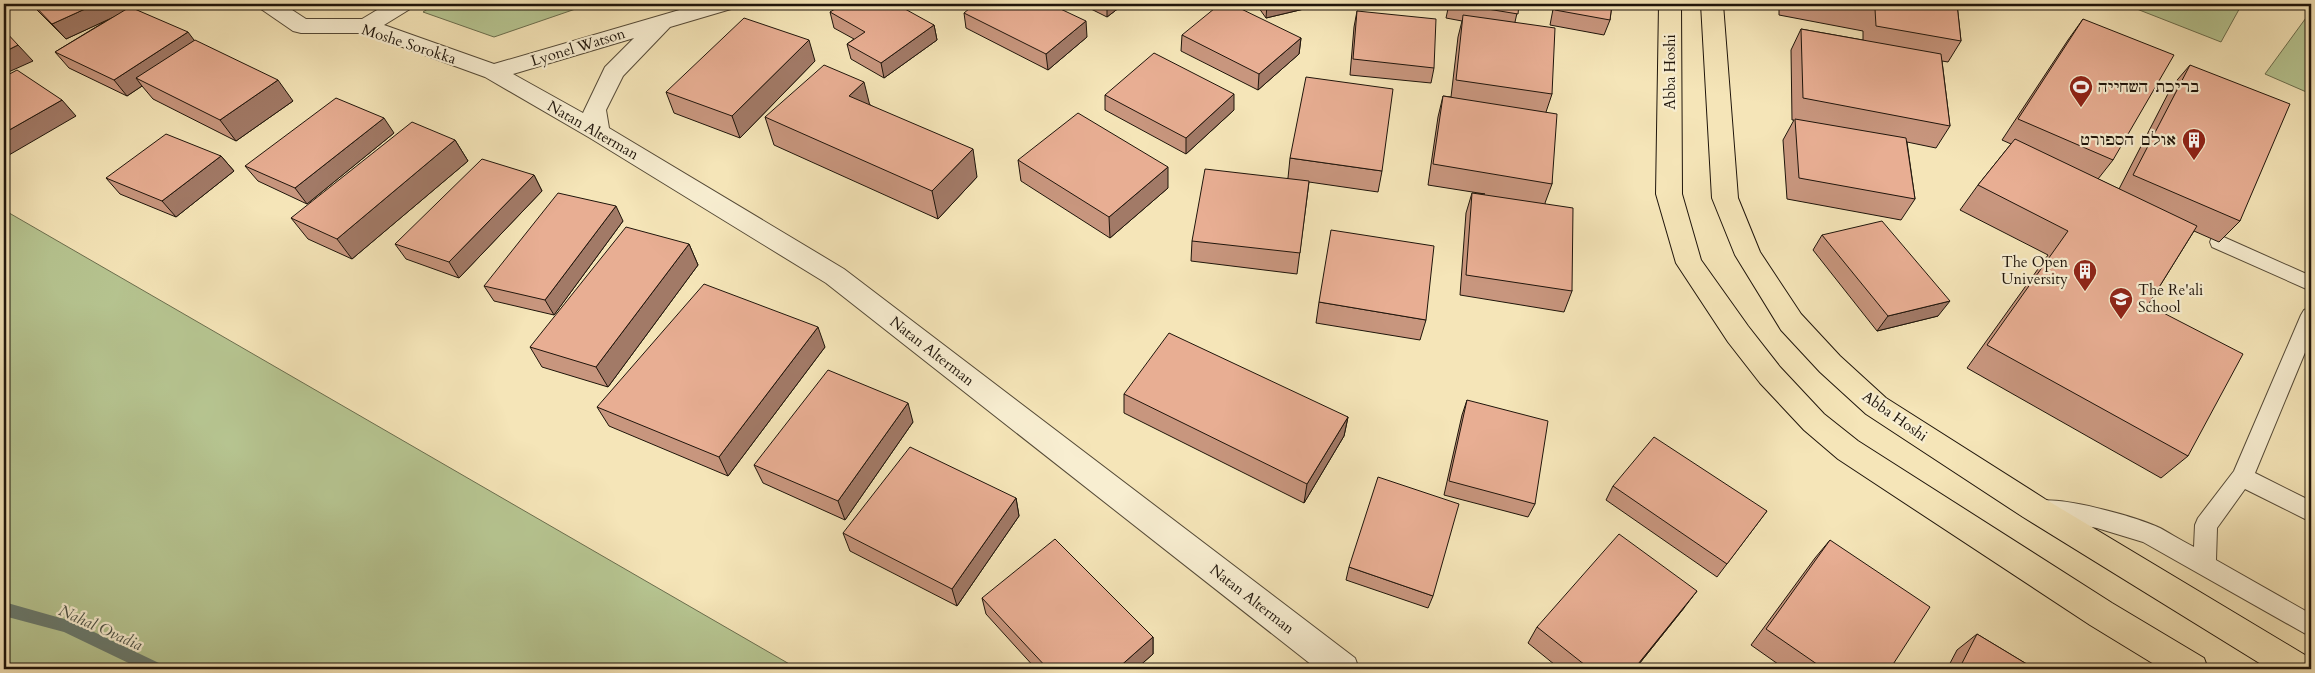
<svg xmlns="http://www.w3.org/2000/svg" width="2315" height="673" font-family="Cardo,'Frank Ruhl Libre',serif">
<style>
.green{fill:#b7c692;stroke:#6b6e4e}
.lines{fill:none;stroke-linecap:round;stroke-linejoin:round}
.stream{fill:#6a7b6f;fill-rule:evenodd}
.lane-casing{stroke:#544936;stroke-width:2}
.street-casing{stroke:#544936;stroke-width:2}
.primary-casing{stroke:#1f150b;stroke-width:2}
.lane{fill:#f8eed1;fill-rule:evenodd}
.street{fill:#f8eed1;fill-rule:evenodd}
.primary{fill:#f5e5b8;fill-rule:evenodd}
.wall{fill:#c8967e;stroke:#1f150b}
.shaded-wall{fill:#a27a67;stroke:#1f150b}
.building{fill:#e8ae93;stroke:#1f150b}
.labels{text-anchor:middle;stroke-width:4.5;stroke-linejoin:round;paint-order:stroke}
.street-label{font-size:15px;fill:#1f150b;stroke:#f8eed1}
.poi-label{font-size:15px;fill:#1f150b;stroke:#f8eed1;text-anchor:start}
.water-label{font-size:16px;font-style:italic;fill:#4b5045;stroke:#f8eed1}
</style>
<rect width="100%" height="100%" fill="#f5e5b8"/>
<filter id="stains"><feTurbulence type="fractalNoise" baseFrequency=".004" numOctaves="4"/><feColorMatrix values="0 0 0 0 .2 0 0 0 0 .09 0 0 0 0 .02 0 0 0 .5 -.17"/></filter>
<radialGradient id="worn" r=".72"><stop offset=".6" stop-color="#630" stop-opacity="0"/><stop offset="1" stop-color="#630" stop-opacity=".3"/></radialGradient>
<!-- green -->
<path class="green" d="M435,4h155l-96,33 -71,-25z
M2124,4h118l-21,38z
M2311,11v83l-46,-20z
M4,210l794,459h-794z"/>
<g class="lines">
<!-- stream -->
<path class="stream" d="M4,602l67,19 90,43 3,5h-23l-77,-37 -60,-16z"/>
<!-- lane casing -->
<g class="lane-casing">
<path id="lane" d="M2219,235l92,41v15l-99,-44 -2,-5 2,-5z
M2311,307v31l-56,135 56,28v21l-66,-33 -28,39 -1,32 95,54v23l-168,-95 -46,-14 -64,-12 -3,-7 3,-7c23,-8 104,15 127,26 11,6 22,13 34,19l1,-22 3,-7 36,-47 67,-156 3,-5z"/>
</g>
<!-- street casing -->
<g class="street-casing">
<path id="street" d="M258,4h25l23,15h56l25,-15h26l-3,5 -26,16 110,39 206,-60h34l-3,5 -61,18 -47,49 -17,34 3,18 235,141 511,389 4,11h-42l-491,-386 -236,-145 -105,-61 -121,-44h-63l-8,-2 -32,-22zM634,38l-29,29 -22,46 -70,-39z"/>
</g>
<!-- primary casing -->
<g class="primary-casing">
<path id="primary" d="M1659,4h22l1,190 19,66 47,66 32,41 44,47 34,27 254,162 92,55 4,11h-46l-72,-44 -252,-166 -34,-29 -44,-47 -32,-41 -52,-79 -20,-69z
M1701,4h22l15,194 22,54 41,62 39,42 46,42 159,101 265,159 1,11h-42l-246,-152 -157,-103 -46,-42 -39,-42 -46,-75 -23,-57z"/>
</g>
<!-- lane -->
<use href="#lane" class="lane"/>
<!-- street -->
<use href="#street" class="street"/>
<!-- primary -->
<use href="#primary" class="primary"/>
</g>
<!-- wall -->
<path class="wall" d="M31,4h111l-9,4 62,33 98,60 -57,40 -83,-42 -11,-13 -15,10 -58,-28 -14,-16 54,-33 -43,20z
M1081,4h43l-17,13z
M1256,4h69l-59,14z
M1449,4h70l-4,18 37,72 -6,18 6,72 -7,19 27,88 -8,21 -104,-17 6,-82 6,-20 13,1 -57,-9 10,-68 5,-21 8,1 7,-60 4,-16 -16,-3z
M1554,4h58l-2,16 -6,15 -54,-10z
M1779,4h178l4,37 -13,21 -6,-1 8,65 -14,22 -29,-6 8,57 -14,21 -114,-21 -4,-59 11,-20h-2l-1,-70 10,-21 62,11v-9l-84,-16z
M1357,11l77,57 -3,15 -81,-8 4,-48z
M830,12l104,13 3,15 -53,38 -33,-19 -4,-15 7,-5 -20,-11z
M964,13l123,24 -39,33 -82,-42z
M2083,19l30,141 -15,19 21,10 53,-103 18,-21 50,156 -21,21 -25,-11 -46,74 40,151 -27,22 -194,-110 81,-113 -88,-45 18,-25 33,-41 -9,-4 66,-100z
M1182,35l119,3 -2,16 -41,36 -77,-39z
M815,61l-75,77 -66,-25 -8,-21z
M1105,95l129,15 -48,44 -81,-44z
M869,104l108,73 -39,42 -164,-74 -9,-28z
M394,133l-87,71 -49,-23 -13,-15z
M455,140l13,21 -116,98 -44,-20 -17,-21z
M221,156l13,15 -58,46 -56,-23 -14,-16z
M1290,158l92,13 -4,21 -69,-10 -12,92 -106,-13 1,-20 96,-63z
M1018,160l150,28 -58,50 -89,-57z
M534,175l8,16 -83,87 -53,-19 -11,-15z
M623,221l-69,94 -60,-14 -10,-15z
M1822,235l116,81 -61,15 -64,-81z
M689,244l9,21 -90,122 -66,-20 -12,-20z
M1319,302l107,18 -6,20 -104,-17z
M825,347l-97,129 -119,-50 -12,-19z
M1124,394l224,23 -4,19 -40,67 -180,-90z
M1467,400l68,104 -7,13 -84,-22 18,-80z
M913,422l-68,98 -82,-37 -9,-18z
M1613,486l154,25 -50,66 -111,-77z
M1016,498l3,18 -62,90 -107,-55 -7,-18z
M1830,540l60,129h-105l-34,-24 64,-87z
M1349,567l84,29 -5,12 -82,-28z
M982,598l171,39v17l-17,15h-100l-50,-55z
M1684,608l-49,61h-75l-32,-26 9,-16z
M1977,634l58,35h-88l10,-19z"/>
<!-- shaded-wall -->
<path class="shaded-wall" d="M96,4h46l-76,35 -14,-15z
M1107,4h17l-17,13z
M1267,4h58l-59,14z
M1086,21l1,16 -39,33 -2,-16z
M934,25l3,15 -53,38 -3,-15z
M188,32l12,16 -64,30 6,8 -15,10 -13,-16z
M1301,38l-2,16 -41,36 1,-16z
M809,40l6,21 -75,77 -8,-22z
M18,45l15,16 -29,13v-22z
M278,80l15,21 -57,40 -16,-21z
M864,82l7,28 -22,-14z
M1234,94v16l-48,44v-16z
M62,100l14,16 -67,39 -5,-5v-17z
M384,118l10,15 -87,71 -12,-16z
M455,140l13,21 -116,98 -15,-20z
M973,149l4,28 -39,42 -6,-28z
M221,156l13,15 -58,46 -14,-16z
M1168,167v21l-58,50 -1,-21z
M534,175l8,16 -83,87 -10,-16z
M616,206l7,15 -69,94 -9,-15z
M689,244l9,21 -90,122 -12,-20z
M1950,301l-12,15 -61,15 11,-15z
M818,327l7,20 -97,129 -9,-19z
M908,403l5,19 -68,98 -7,-19z
M1348,417l-4,19 -40,67 3,-19z
M1016,498l3,18 -62,90 -5,-17z
M1697,591l-13,17 -49,61h-1z
M1153,637v17l-17,15h-19z"/>
<!-- building -->
<path class="building" d="M33,4h63l-44,20z
M843,4h53l38,21 -53,38 -34,-19 18,-12 -35,-20z
M975,4h75l36,17 -40,33 -82,-41z
M1220,4h11l70,34 -42,36 -77,-39z
M1457,4h62l-1,10z
M1556,4h56l-2,16 -55,-10z
M1844,4h113l4,37 -85,-15 -1,-17z
M130,7l58,25 -74,48 -59,-28z
M1357,11l79,8 -2,49 -81,-9z
M1463,15l92,13 -3,66 -96,-14z
M744,18l65,22 -77,76 -66,-24z
M2083,19l91,36 -61,105 -95,-41z
M1801,29l140,25 9,72 -147,-28z
M4,30l14,15 -14,7z
M195,40l83,40 -58,40 -84,-42z
M1154,53l80,41 -48,44 -81,-43z
M824,65l40,17 -15,14 124,53 -41,42 -167,-74z
M2190,65l100,39 -50,117 -107,-46z
M17,70l45,30 -58,33v-56z
M1306,77l87,12 -11,82 -92,-13z
M1443,96l114,18 -5,70 -119,-20z
M336,98l48,20 -89,70 -50,-22z
M1078,113l90,54 -59,50 -91,-57z
M1795,119l111,19 9,61 -116,-21z
M412,122l43,18 -118,99 -46,-21z
M166,134l55,22 -59,45 -56,-23z
M2015,139l182,87 -49,79 95,49 -55,102 -201,-111 81,-114 -90,-46z
M482,159l52,16 -85,87 -54,-18z
M1205,169l104,12 -9,72 -108,-12z
M558,193l58,13 -71,94 -61,-14z
M1472,193l101,15 -1,83 -106,-16z
M1882,221l68,80 -62,15 -66,-81z
M626,227l63,17 -93,123 -66,-20z
M1331,230l103,16 -8,74 -107,-18z
M704,284l114,43 -99,130 -122,-50z
M1169,333l179,84 -41,67 -183,-90z
M828,370l80,33 -70,98 -84,-36z
M1467,400l81,21 -13,83 -86,-23z
M1654,437l113,74 -40,53 -114,-78z
M910,447l106,51 -64,91 -109,-56z
M1378,477l81,27 -26,92 -84,-29z
M1619,534l78,57 -63,78h-44l-53,-42z
M1055,539l98,98 -36,32h-69l-66,-71z
M1830,540l100,67 -40,62h-66l-58,-40z
M1977,634l58,35h-76z"/>
<!-- icons -->
<defs>
<g id="stadium-pin" transform="scale(1.25)"><path d="M0 17L-7.5 6A9.5 9.5 0 1 1 7.5 6Z" fill="#8f2418" stroke="#f8eed1"/><path d="M0-5a6.5 5 0 1 0 0 10a6.5 5 0 1 0 0-10ZM-3.5-1.8h7v3.6h-7Z" fill="#fff"/></g>
<g id="building-pin" transform="scale(1.25)"><path d="M0 17L-7.5 6A9.5 9.5 0 1 1 7.5 6Z" fill="#8f2418" stroke="#f8eed1"/><path d="M-4-6H4V6H1V3H-1V6H-4ZM-2.5-4.3h1.7v1.8h-1.7ZM.8-4.3h1.7v1.8H.8ZM-2.5-1h1.7V.8h-1.7ZM.8-1h1.7V.8H.8Z" fill="#fff"/></g>
<g id="school-pin" transform="scale(1.25)"><path d="M0 17L-7.5 6A9.5 9.5 0 1 1 7.5 6Z" fill="#8f2418" stroke="#f8eed1"/><path d="M0-5L7-2L0 1L-7-2ZM-4 1L0 2.5L4 1V4Q0 6-4 4Z" fill="#fff"/></g>
</defs>
<g fill-rule="evenodd">
<use href="#stadium-pin" x="2081" y="87"/>
<use href="#building-pin" x="2194" y="140"/>
<use href="#building-pin" x="2085" y="271"/>
<use href="#school-pin" x="2121" y="299"/>
</g>
<g class="labels">
<!-- street labels -->
<g class="street-label">
<text transform="translate(409 44) rotate(18)" y="5">Moshe Sorokka</text>
<text transform="translate(578 47) rotate(-17)" y="5">Lyonel Watson</text>
<text transform="translate(1670 72) rotate(-90)" y="5">Abba Hoshi</text>
<text transform="translate(593 130) rotate(30)" y="5">Natan Alterman</text>
<text transform="translate(932 351) rotate(38)" y="5">Natan Alterman</text>
<text transform="translate(1895 416) rotate(35)" y="5">Abba Hoshi</text>
<text transform="translate(1252 599) rotate(38)" y="5">Natan Alterman</text>
</g>
<!-- poi labels -->
<g class="poi-label">
<text x="2098" y="92">בריכת השחייה</text>
<text x="2176" y="145" text-anchor="end">אולם הספורט</text>
<text x="2068" y="267" text-anchor="end">The Open<tspan x="2068" dy="17">University</tspan></text>
<text x="2138" y="295">The Re'ali<tspan x="2138" dy="17">School</tspan></text>
</g>
<!-- water labels -->
<g class="water-label">
<text transform="translate(101 627) rotate(24)" y="6">Nahal Ovadia</text>
</g>
</g>
<!-- margin -->
<rect width="2315" height="673" fill="none" stroke="#f5e5b8" stroke-width="20"/>
<rect x="5" y="5" width="2305" height="663" fill="none" stroke="#1f150b" stroke-width="2.5"/>
<rect x="10" y="10" width="2295" height="653" fill="none" stroke="#1f150b"/>
<rect width="100%" height="100%" filter="url(#stains)"/>
<rect width="100%" height="100%" fill="url(#worn)"/>
</svg>
